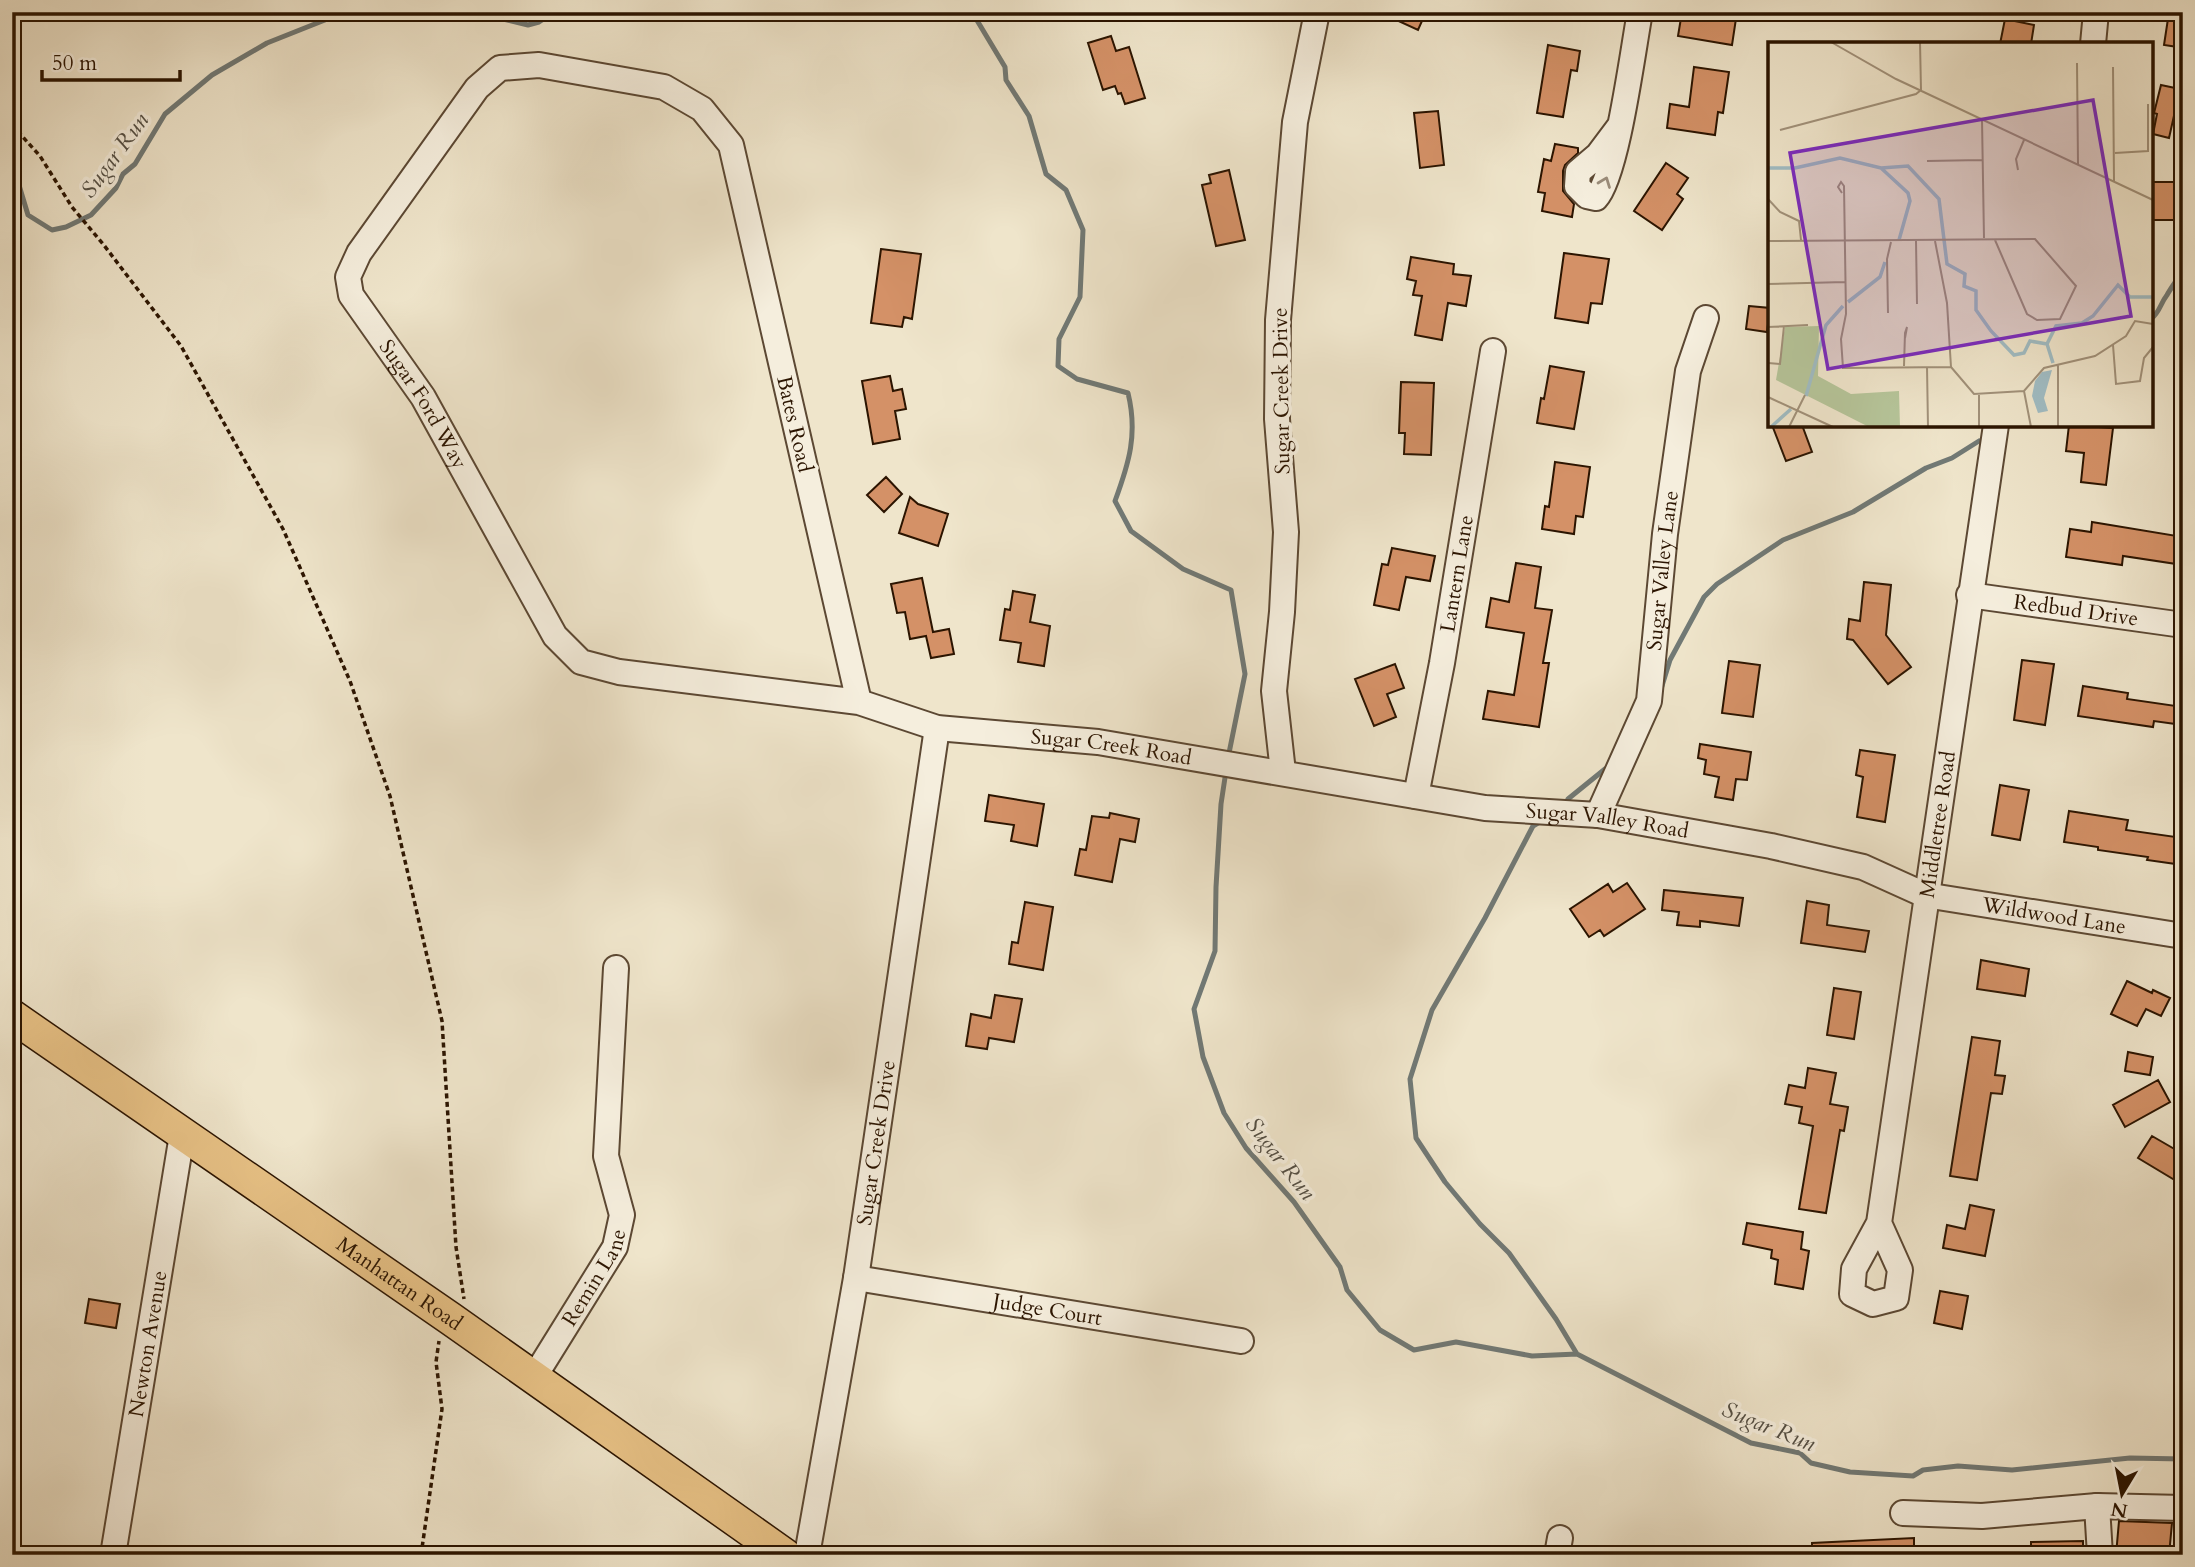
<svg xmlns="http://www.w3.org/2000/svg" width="2195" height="1567" font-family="Cardo,serif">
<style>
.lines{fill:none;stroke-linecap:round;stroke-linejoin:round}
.stream{stroke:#717975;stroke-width:5}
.building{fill:#d49167;stroke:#2b1400;stroke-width:2}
.minor-casing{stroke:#5c4833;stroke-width:28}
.major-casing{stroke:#2b1400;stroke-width:35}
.path{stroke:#2b1400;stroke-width:3.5;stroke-dasharray:5 3.5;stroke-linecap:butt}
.minor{stroke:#f5eedd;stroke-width:24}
.major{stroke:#e8c286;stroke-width:32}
.oneway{stroke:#9a8c7a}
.labels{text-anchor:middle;stroke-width:7;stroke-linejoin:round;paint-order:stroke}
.street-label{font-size:21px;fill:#2b1400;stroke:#f5eedd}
.water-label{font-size:23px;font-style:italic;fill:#544f44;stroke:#f5eedd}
.inset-river{fill:none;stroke:#a0bcc3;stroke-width:3.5}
.inset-road{fill:none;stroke:#a1917a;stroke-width:2}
.view{fill:#7b2cbf;fill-opacity:0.15;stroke:#7b2cbf;stroke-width:3.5}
.inset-edge{fill:none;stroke:#2b1400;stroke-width:3.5}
</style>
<rect width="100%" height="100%" fill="#efe5cb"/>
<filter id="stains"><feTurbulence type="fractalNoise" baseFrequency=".00286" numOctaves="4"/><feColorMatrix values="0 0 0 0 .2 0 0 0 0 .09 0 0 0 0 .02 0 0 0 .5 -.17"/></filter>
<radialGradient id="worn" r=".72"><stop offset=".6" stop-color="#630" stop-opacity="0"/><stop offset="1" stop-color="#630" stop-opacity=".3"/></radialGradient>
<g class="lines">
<!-- stream -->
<path class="stream" d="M474,12l54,13 11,-3 15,-10
M972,12l33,55 1,13 23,36 17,58 20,16 17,40 -3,67 -21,42 -1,27 19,13 51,14c10,41 1,70 -13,108l16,30 52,38 48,21 14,84 -17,84
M12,162l16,53 24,15 14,-3 25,-12 25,-27 7,-14 12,-10 30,-50 47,-39 55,-32 78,-31
M2151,319c9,-7 9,-15 16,-24 5,-9 11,-16 16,-25
M1661,689l9,-29 34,-63 13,-13 66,-44 70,-28 73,-44 26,-10 27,-17
M1226,771l-5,33 -5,83 -1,64 -21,58 9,48 21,56 22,35 48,54 46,65 7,23 33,40 34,20 42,-8 76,14 45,-2 174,89 49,10 11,10 39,9 63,4 10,-6 35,-4 54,4 118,-12 53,1
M1568,799l37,-30
M1538,823l-5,3 -48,92 -53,92 -22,69 6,59 29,44 35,42 29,29 47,66 21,35"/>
</g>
<!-- building -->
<path class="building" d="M1379,12h47l-8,18z
M1682,12h55l-5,33 -54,-9z
M2169,12h14l-5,35 -14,-2z
M2005,19l29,6 -3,19h-31z
M1111,36l5,15 13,-4 16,51 -20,6 -4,-11 -3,1 -3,-8 -12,4 -15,-47z
M1548,45l32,6 -3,20 -6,-1 -8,47 -26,-4z
M1694,67l35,5 -6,41 -5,-1 -3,23 -48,-7 3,-24 19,3z
M2161,85l19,4 -11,49 -16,-4 4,-20 -3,-1z
M1438,111l6,54 -24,3 -6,-55z
M1555,144l23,4v5l-13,12 -2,6v20l11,13 -2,13 -30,-6 3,-18 -7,-1 6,-33 7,2z
M1666,163l22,15 -11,16 6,5 -21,31 -28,-19z
M1229,170l16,70 -29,6 -14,-61 9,-2 -2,-8z
M2151,182h24v38h-24z
M881,249l40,5 -9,65 -8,-2 -2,10 -31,-4z
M1564,253l45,6 -7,45 -11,-1 -3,20 -33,-5z
M1411,257l43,7 -1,10 18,2 -5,30 -18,-3 -6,37 -27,-5 7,-39 -9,-1 3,-14 -9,-2z
M1749,306l21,2 -3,24 -21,-3z
M1550,366l34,6 -10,57 -37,-6 4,-25 3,1z
M890,376l3,15 9,-2 4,20 -11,2 5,28 -27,5 -11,-63z
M1401,382l33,1 -3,72 -27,-1 1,-21h-6z
M1772,425h30l10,27 -26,9z
M2069,425l44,3 -7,57 -25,-3 3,-29 -18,-2z
M1555,462l35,5 -7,50 -7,-1 -2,18 -32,-5 3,-23 4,1z
M886,477l16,17 -18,18 -17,-17z
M910,497l8,7 30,10 -10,32 -39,-13z
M2092,522l91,15v28l-60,-9 -1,9 -56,-8 4,-28 21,3z
M1392,548l43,8 -5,25 -24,-4 -7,33 -25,-5 8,-41 6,1z
M1516,563l25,4 -6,41 17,2 -9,53h6l-10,64 -56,-8 5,-28 26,4 10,-62 -38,-6 5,-29 18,4z
M922,578l11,54 16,-3 5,25 -23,4 -5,-22 -16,3 -5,-27 -8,1 -6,-29z
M1864,582l27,3 -5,50 25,32 -23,17 -35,-44 -6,-1 2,-20 11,2z
M1013,591l22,4 -5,27 20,4 -6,40 -26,-4 3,-19 -21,-3 5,-31 5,1z
M2022,660l32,4 -9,61 -31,-5z
M1729,661l31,4 -7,52 -31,-4z
M1395,664l9,24 -17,6 9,23 -22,9 -19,-47z
M2083,686l45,7 -1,6 56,8v18l-29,-4 -1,6 -75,-11z
M1700,744l51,8 -4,28 -11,-1 -3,21 -18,-3 4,-20 -15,-3 2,-14 -8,-2z
M1860,750l35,5 -10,67 -28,-5 6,-40 -7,-2z
M2000,785l29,5 -9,50 -28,-5z
M989,795l55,9 -7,42 -26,-5 3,-16 -29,-4z
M2069,811l59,9 -2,10 57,8v27l-36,-5 1,-3 -50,-7v-3l-34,-5z
M1110,813l29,6 -4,23 -15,-3 -8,43 -37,-7 5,-26 6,1 6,-34 17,2z
M1627,883l18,26 -41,27 -4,-6 -11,7 -19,-28 38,-25 5,8z
M1664,890l79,8 -4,28 -39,-5v6l-23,-2 2,-13 -17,-2z
M1807,901l22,4 -2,20 42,6 -4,21 -64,-9z
M1025,902l28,5 -10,63 -34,-6 3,-22 6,1z
M1981,960l48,9 -4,27 -48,-7z
M2127,981l25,12 1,-3 17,8 -9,18 -15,-7 -9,17 -26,-12z
M1834,988l27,4 -7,47 -27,-4z
M995,995l27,4 -8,43 -25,-4 -2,11 -21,-3 5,-32 20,4z
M1972,1037l28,4 -5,34 10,1 -3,18 -11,-1 -14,87 -27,-4z
M2128,1052l25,5 -3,18 -25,-4z
M1808,1068l28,5 -6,31 18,3 -4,24 -4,-1 -14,83 -27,-4 14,-83 -14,-3 3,-16 -17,-3 4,-19 16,3z
M2158,1080l12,22 -45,25 -12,-22z
M2152,1136l31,18v31l-45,-27z
M1970,1205l24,5 -9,46 -42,-8 4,-23 18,4z
M1747,1223l56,9 -2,17 8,2 -6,38 -28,-5 3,-24 -7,-2 1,-8 -29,-6z
M1940,1291l28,5 -6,33 -28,-6z
M89,1299l31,5 -4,24 -31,-5z
M2119,1521l53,2 -3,32h-53z
M1914,1538v17h-102v-12z
M2083,1541v14h-52v-13z"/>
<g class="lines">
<!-- minor casing -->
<g class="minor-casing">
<g id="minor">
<path d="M2093,44l3,-32"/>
<path d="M1619,127l-21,28 -20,17 -1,14 10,10 9,2c21,-22 37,-149 44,-186"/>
<path id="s1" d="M1969,595l214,30"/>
<path id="s2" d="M859,702l-128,-557 -29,-36 -38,-22 -125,-22 -39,3 -23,20 -118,165 -11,24 3,18 72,102 132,239 26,26 38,10 240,30 78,26 161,14 387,66 113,7 173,31 92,21 62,28 258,41"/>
<path d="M1283,772l-9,-81 8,-79 4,-80 -9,-113 1,-99 17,-198 22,-110"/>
<path id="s3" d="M1416,796l26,-133 51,-312"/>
<path id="s4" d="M1598,815l51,-114 16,-167 23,-163 18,-53"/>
<path id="s5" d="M1879,1223l21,47 -4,28 -23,6 -21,-10 2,-25 25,-46 117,-798"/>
<path id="s6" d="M856,1278l385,63"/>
<path id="s7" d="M533,1379l82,-132 7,-32 -16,-59 10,-188"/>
<path d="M1903,1513l79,3 115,-10"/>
<path id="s8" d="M113,1555l69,-420"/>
<path id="s9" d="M807,1555l49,-277 81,-550"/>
<path d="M1557,1555l3,-17"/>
<path d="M2100,1555l-3,-49 86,2"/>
</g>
</g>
<!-- major casing -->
<g class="major-casing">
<g id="major">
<path id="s10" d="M12,1016l439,303 334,236"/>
</g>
</g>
<!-- path -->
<path class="path" d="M12,125l28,31 32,51 31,37 78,102 102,183 67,152 40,115 52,225 14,226 8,52
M421,1555l21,-146 -6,-47 3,-21"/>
<!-- minor -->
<use href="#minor" class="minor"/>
<!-- major -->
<use href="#major" class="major"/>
</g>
<!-- one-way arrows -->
<defs><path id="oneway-chevron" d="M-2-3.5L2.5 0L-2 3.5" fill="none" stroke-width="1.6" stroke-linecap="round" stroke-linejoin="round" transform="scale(1.75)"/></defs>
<use class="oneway" href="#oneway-chevron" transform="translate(1605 182) rotate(-69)"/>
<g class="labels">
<!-- street labels -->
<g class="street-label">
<text transform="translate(1281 391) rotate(-91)" y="7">Sugar Creek Drive</text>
<text dy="7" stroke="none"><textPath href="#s2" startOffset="1237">Sugar Ford Way</textPath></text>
<text transform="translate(795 424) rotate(77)" y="7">Bates Road</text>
<text dy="7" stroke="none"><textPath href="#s4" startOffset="256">Sugar Valley Lane</textPath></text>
<text dy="7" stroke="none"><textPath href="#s3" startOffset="226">Lantern Lane</textPath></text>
<text dy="7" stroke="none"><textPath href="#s1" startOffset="108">Redbud Drive</textPath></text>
<text dy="7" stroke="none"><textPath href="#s2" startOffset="2079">Sugar Creek Road</textPath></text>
<text dy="7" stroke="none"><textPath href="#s2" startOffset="2581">Sugar Valley Road</textPath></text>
<text dy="7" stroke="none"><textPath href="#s5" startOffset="607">Middletree Road</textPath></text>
<text dy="7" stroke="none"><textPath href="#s2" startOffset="3040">Wildwood Lane</textPath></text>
<text dy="7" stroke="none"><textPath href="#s9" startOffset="418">Sugar Creek Drive</textPath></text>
<text dy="7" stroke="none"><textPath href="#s7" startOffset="119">Remin Lane</textPath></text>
<text dy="7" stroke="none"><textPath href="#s10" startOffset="471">Manhattan Road</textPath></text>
<text dy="7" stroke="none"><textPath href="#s6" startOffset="194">Judge Court</textPath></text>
<text dy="7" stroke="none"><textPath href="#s8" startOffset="214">Newton Avenue</textPath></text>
</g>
<!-- water labels -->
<g class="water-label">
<text transform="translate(114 155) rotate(-54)" y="8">Sugar Run</text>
<text transform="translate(1281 1158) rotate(52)" y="8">Sugar Run</text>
<text transform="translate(1769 1426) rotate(22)" y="8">Sugar Run</text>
</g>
</g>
<!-- overview -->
<g transform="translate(1768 42)">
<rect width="385" height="385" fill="#efe5cb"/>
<path d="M51,284l-1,50 33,18 48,-3 1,36h-31l-93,-47 9,-53z" fill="#b6c59a"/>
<path d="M284,328l-8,28 4,13 -10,2 -6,-17 3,-15 7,-9z" fill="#a0bcc3"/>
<path class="inset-river" d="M0,126h27l45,-10 41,10 27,-2 31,33 8,65 18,10 -1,12 12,5v19l15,21 23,24 10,-2 6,-12 17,3M113,126l27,25 2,8 -11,39M80,260l32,-25 5,-15M285,321l-6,-19 9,-18 26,-3 11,-7 25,-31 12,12h23M38,354l20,-71 17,-19M3,385l20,-18"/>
<path class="inset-road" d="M63,0l65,37 257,121M309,21l1,101M345,25l1,114M214,78l2,118M12,88l136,-36 5,-4 -1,-48M347,111l33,-2v-47M159,119l55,-1M250,128l-2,-11 8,-19M74,151l-4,-6 3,-5 3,4 2,128 -5,25 2,29 108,-1M0,157l12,13 19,9 2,19M0,199l267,-2 41,47 -16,33 -23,1 -10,-6 -32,-74M148,199l1,63M167,199l12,62 4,64 23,27 50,-3 20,-23 51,-12 31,-20 9,-15 18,3M0,242l77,-2M120,271l-1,-54 4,-17M0,285l40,-2M345,303l3,39 24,-3 4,-23 9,-11M0,321l12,1 4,-38M136,324l1,-33 2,-6 -2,11M159,325l1,60M256,349l7,36M211,353v32M0,355l65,30M21,385l16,-32M290,385v-62"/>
<path class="view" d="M325,58l38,216 -303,53 -38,-216z"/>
<rect width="385" height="385" class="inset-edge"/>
</g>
<!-- margin -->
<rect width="2195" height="1567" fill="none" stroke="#efe5cb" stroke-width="42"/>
<rect x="14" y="14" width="2167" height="1539" fill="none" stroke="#2b1400" stroke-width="3.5"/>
<rect x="21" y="21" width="2153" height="1525" fill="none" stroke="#2b1400" stroke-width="2"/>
<!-- north arrow -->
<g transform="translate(2122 1494) rotate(190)" stroke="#f5eedd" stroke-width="5" paint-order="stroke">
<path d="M0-5L12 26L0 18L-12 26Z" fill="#2b1400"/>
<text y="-10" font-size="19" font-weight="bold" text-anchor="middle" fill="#2b1400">N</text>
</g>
<!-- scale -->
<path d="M42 70v10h138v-10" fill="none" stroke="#2b1400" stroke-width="3.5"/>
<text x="52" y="70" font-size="21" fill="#2b1400" stroke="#f5eedd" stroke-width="5" paint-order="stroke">50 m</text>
<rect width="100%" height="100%" filter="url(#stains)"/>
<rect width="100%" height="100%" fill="url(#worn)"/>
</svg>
